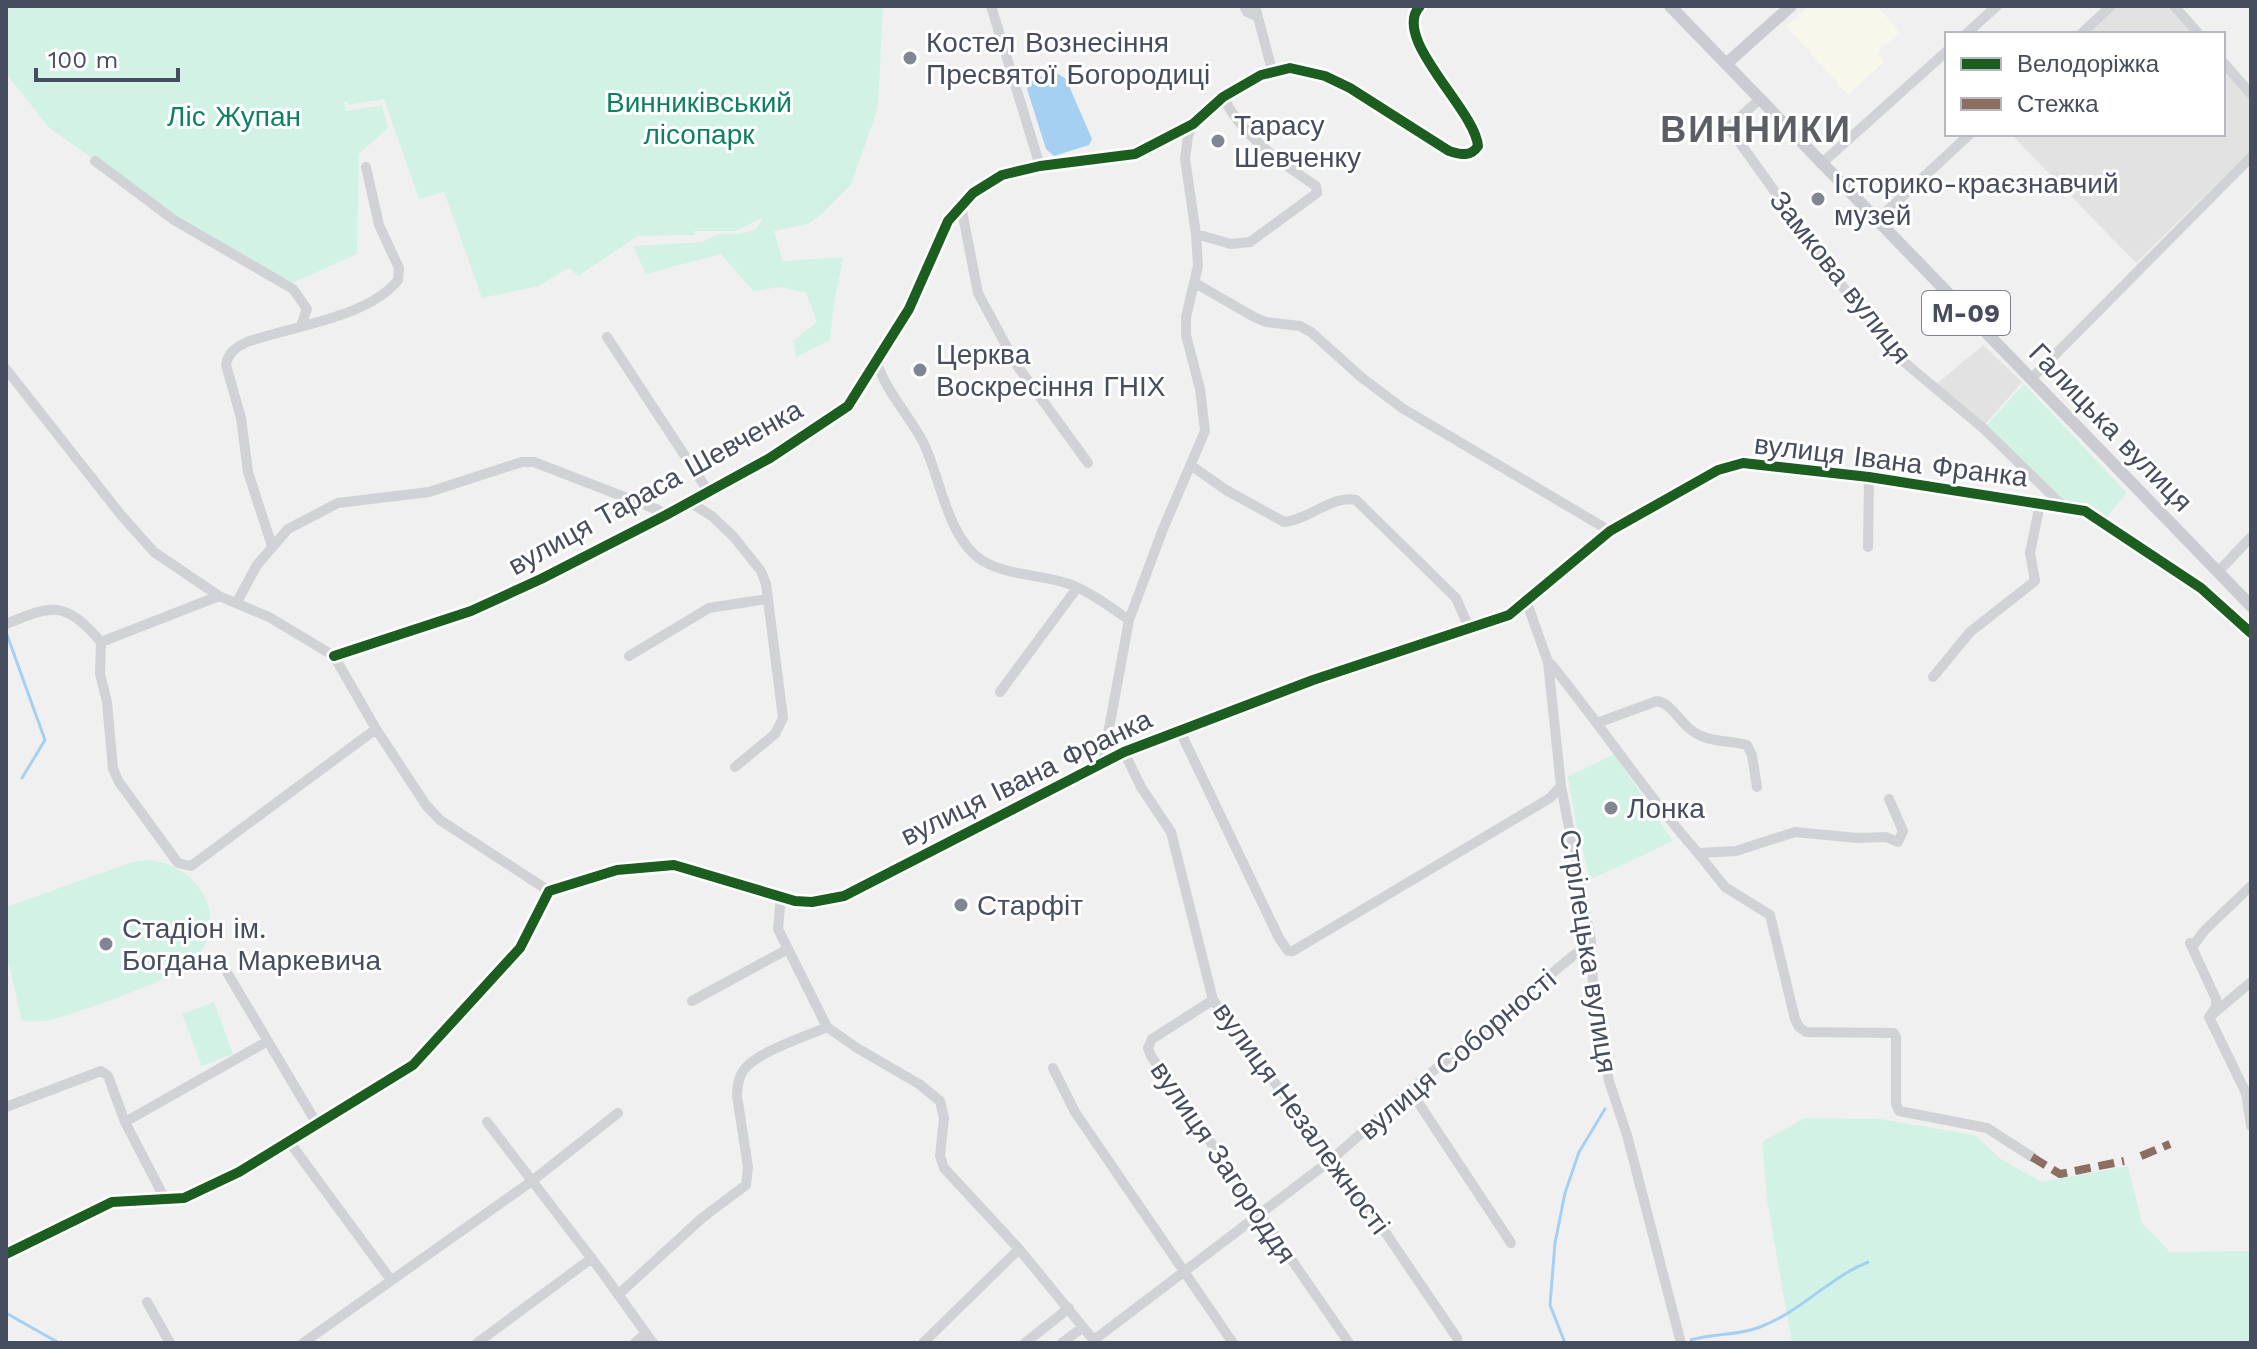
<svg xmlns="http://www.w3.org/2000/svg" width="2257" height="1349" font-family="'Work Sans',sans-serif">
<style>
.commercial{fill:#f8f7ec}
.education{fill:#e2e2e3}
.green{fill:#d3f2e6}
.water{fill:#a5d0f2}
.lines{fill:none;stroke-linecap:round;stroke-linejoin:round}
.stream{stroke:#a5d0f2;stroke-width:3}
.minor{stroke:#d1d2d6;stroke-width:10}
.major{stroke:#caccd2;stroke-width:12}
.quiet{stroke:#8d6e63;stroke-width:8;stroke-dasharray:16 8;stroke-linecap:butt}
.cycleway-casing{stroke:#fff;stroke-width:15}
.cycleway{stroke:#1b5e20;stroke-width:10}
.poi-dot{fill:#828692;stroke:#fff;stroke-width:3}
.labels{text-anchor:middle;stroke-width:6;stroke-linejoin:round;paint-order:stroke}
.shield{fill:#fff;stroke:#7e828f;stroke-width:2}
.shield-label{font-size:26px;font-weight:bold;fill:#464d5f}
.poi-label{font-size:28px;fill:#464d5f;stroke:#fff;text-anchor:start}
.park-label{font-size:28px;fill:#0f8162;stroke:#fff}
.street-label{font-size:28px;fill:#464d5f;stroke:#fff}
.district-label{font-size:36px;font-weight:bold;letter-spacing:2px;fill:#5b5e65;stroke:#fff}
</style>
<rect width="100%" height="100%" fill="#f1f0f0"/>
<!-- commercial -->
<path class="commercial" d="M1809,6h68l23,26 -23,21 7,9 -36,33 -62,-69z"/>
<!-- education -->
<path class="education" d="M2119,6h51l24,28h-106z
M2223,67l28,32v51l-115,113 -125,-129h212z
M1983,345l39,37 -39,45 -49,-41z"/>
<!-- green -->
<path class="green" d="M6,6h877l-5,102 -27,77 -29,29 -14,10 -34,7 9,30 60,-4 -9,47 -4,36 -34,17 -3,-16 24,-19 -11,-29 -25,-6 -28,4 -32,-37 -75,20 -13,-28 69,-4 16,-8h20l17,-4 9,-13 -28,14h-42l1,4 -57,1 -60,40 -9,-8 -31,18 -56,12 -38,-106 -25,7 -35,-100 -36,6v-4l-4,2 2,8 36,-6 6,23 -29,26 -2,100 -65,29 -116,-66 -128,-90 -42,-54z
M2024,384l103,109 -21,25 -18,-15h-21l-80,-78z
M1614,754l59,87 -83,39 -13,-52 -9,-52z
M148,860c51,4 84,59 46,101 -15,17 -122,54 -148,60 -8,1 -16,1 -24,0l-16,-68v-46l129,-46z
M214,1002l19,52 -31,12 -20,-52z
M1805,1118l75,1 95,16 26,24 40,23 87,-16 14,57 28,29 81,-1v92h-459l-25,-143 -5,-58z"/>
<!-- water -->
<path class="water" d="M1055,72l11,7 26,60 -3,6 -35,11 -8,-7 -19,-60 6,-10z"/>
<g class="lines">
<!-- stream -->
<path class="stream" d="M6,632l39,108 -23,38
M6,1313l53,30
M1691,1340c23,-7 47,-4 69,-13 40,-15 69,-49 108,-65
M1565,1343l-15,-38 5,-62 10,-50 14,-41 26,-43"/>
<!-- minor -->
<path class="minor" d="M991,6l49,160
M1244,6l3,6 9,4
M1255,6l17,64
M2174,6l25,28
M1966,34l31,-28
M2081,34l30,-28
M2223,62l28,32
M1759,100l-29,26v3l118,165 56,68 80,67 80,78
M95,161l79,59 119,69 14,20 -6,17
M1821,164l126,-113
M961,206l17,87 38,71 72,99
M1876,221l94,-87
M1196,234l35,10 19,-2 67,-49 -1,-7c-36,-24 -73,-49 -93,-89
M1195,283l59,34 12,5 34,4 11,6 50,45 41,31 208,123
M607,337l101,154
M877,363c10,30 32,52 46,79 18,36 24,97 60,119 26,15 55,13 83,22 22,7 44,24 63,37
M6,369l115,146 33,37 65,44 50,21 65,39 42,73 50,76 14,15 109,71
M2031,379l220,-222
M1192,466l34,24 58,32c25,-2 47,-27 72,-22l100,98 14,32
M690,502l23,15 20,19 28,35 5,13 17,134 -8,16 -40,33
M272,546l-24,-74 -7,-54 -15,-53c2,-12 10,-18 21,-23 44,-16 121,-24 151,-62l1,-12 -20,-43 -13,-58
M1868,547l1,-70
M2218,572l33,-35
M237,602l20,-37 31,-36 50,-26 91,-11 93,-30h12l124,48 8,5
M1527,603l21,59 13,124 30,155 3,67 15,73 18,54 54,208
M6,624c48,-20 59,-23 95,18l118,-46
M101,642l-1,32 7,28 6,67 6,13 59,81 13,3 185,-137
M334,656l137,-45 70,-32 125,-64 104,-57 78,-52 61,-97 39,-88 25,-28 29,-18 38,-9 95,-12 58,-30 30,-27 38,-22 29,-7 35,8 25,12 99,63c11,3 21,7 29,-5 -3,-37 -88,-108 -58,-140
M629,656l80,-48 58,-9
M1550,663c51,62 95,130 148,190l38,-2 59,-19 62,6 29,-1 12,5 5,-11 -14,-32
M1933,677l37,-45 65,-51 -5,-28 10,-49
M1000,692l77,-104
M1597,723l60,-22c15,3 22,20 34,29 17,13 37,10 56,15l5,10 5,32
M1179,729l100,209 9,13h5l257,-153 11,-12
M1124,752l17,35 30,45 42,168 164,220 80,118
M1103,761l26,-141 34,-91 42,-98 -5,-42 -14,-54v-18l12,-51 -2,-32 -11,-75 3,-23 5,-12
M1698,853l27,34 45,28 25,104 4,8 7,5 88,1 2,4v67l3,7 88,17 45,29
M781,896l-3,33 49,98 30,21 62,36 21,17 4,17 -4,38 4,12 75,81 77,94
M2190,943l26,56v8l-7,10 37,76 5,33
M2192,947l13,-17 46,-44
M228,974l89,150
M1213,1000l-61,39 -4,9 3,8 198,287
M692,1001l96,-52
M2213,1014l38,-32
M1053,1068l22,44 158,231
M1410,1090l101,153
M6,1107l95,-36 7,5 17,46
M487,1122l115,150 51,71
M288,1140l103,140
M165,1199l-40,-77 143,-81
M6,1254l106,-52 72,-4 55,-26 174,-107 107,-117 29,-57 68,-21 57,-5 121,36 17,1 32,-6 280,-144 189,-72 196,-65 101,-84 108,-61 25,-7 126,14 216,34 116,77 50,45
M619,1294l83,-76 44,-33 2,-18 -11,-71c0,-9 1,-17 6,-25 13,-19 62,-34 84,-44
M147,1302l23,41
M1094,1340l237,-180 79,-70 181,-149
M303,1343l229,-162 86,-68
M477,1343l115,-85
M635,1343l11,-10
M923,1343l96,-94
M1025,1343l44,-35
M1062,1343l21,-16"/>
<!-- major -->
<path class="major" d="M1670,6l581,600
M1726,64l65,-58"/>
<!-- quiet -->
<path class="quiet" d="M2141,1156l29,-12
M2032,1157l28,17 64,-13"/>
<!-- cycleway casing -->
<g class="cycleway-casing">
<path id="cycleway" d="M334,656l137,-45 70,-32 125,-64 104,-57 78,-52 61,-97 39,-88 25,-28 29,-18 38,-9 95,-12 58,-30 30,-27 38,-22 29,-7 35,8 25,12 99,63c11,3 21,7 29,-5 -3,-37 -88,-108 -58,-140
M6,1254l106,-52 72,-4 55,-26 174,-107 107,-117 29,-57 68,-21 57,-5 121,36 17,1 32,-6 280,-144 189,-72 196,-65 101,-84 108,-61 25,-7 126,14 216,34 116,77 50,45"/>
</g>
<!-- cycleway -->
<use href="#cycleway" class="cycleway"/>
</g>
<!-- markers -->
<g class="poi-dot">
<circle cx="910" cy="58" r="8"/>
<circle cx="1218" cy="141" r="8"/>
<circle cx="1818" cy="199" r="8"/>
<circle cx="920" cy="370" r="8"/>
<circle cx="1611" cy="808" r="8"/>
<circle cx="961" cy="905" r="8"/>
<circle cx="106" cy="944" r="8"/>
</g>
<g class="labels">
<!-- shield labels -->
<rect class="shield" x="1922" y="291" width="88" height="44" rx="6"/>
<g class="shield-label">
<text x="1966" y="322">М-09</text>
</g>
<!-- poi labels -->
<g class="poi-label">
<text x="926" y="52">Костел Вознесіння<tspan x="926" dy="32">Пресвятої Богородиці</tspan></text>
<text x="1234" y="135">Тарасу<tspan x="1234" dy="32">Шевченку</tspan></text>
<text x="1834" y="193">Історико-краєзнавчий<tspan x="1834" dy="32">музей</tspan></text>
<text x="936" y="364">Церква<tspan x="936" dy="32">Воскресіння ГНІХ</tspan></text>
<text x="1627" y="818">Лонка</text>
<text x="977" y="915">Старфіт</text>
<text x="122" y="938">Стадіон ім.<tspan x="122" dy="32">Богдана Маркевича</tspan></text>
</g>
<!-- park labels -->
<g class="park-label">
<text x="699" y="112">Винниківський<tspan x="699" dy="32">лісопарк</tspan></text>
<text x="234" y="126">Ліс Жупан</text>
</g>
<!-- street labels -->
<g class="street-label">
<text transform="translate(1841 277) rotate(52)" y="10">Замкова вулиця</text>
<text transform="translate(2111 427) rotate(46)" y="10">Галицька вулиця</text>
<text transform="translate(1891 460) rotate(7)" y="10">вулиця Івана Франка</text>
<text transform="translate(655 487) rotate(-29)" y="10">вулиця Тараса Шевченка</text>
<text transform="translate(1026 777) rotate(-26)" y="10">вулиця Івана Франка</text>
<text transform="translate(1589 951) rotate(81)" y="10">Стрілецька вулиця</text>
<text transform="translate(1457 1054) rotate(-40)" y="10">вулиця Соборності</text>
<text transform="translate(1302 1118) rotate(54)" y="10">вулиця Незалежності</text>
<text transform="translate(1224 1162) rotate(56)" y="10">вулиця Загороддя</text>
</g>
<!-- district labels -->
<g class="district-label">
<text x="1756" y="142">ВИННИКИ</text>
</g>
</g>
<!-- border -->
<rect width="2257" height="1349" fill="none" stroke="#464d5f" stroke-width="16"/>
<!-- legend -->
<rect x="1945" y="32" width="280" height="104" fill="#ffffff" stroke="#b5b8bf" stroke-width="2"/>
<rect x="1961" y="58" width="40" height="12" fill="#1b5e20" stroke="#b5b8bf" stroke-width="2"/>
<text x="2017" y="72" font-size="24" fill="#464d5f">Велодоріжка</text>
<rect x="1961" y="98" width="40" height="12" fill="#8d6e63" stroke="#b5b8bf" stroke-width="2"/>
<text x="2017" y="112" font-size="24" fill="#464d5f">Стежка</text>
<!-- scale -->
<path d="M36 68v12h142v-12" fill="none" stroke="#464d5f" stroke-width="4"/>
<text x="48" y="68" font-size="24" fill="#464d5f" stroke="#ffffff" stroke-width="6" paint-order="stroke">100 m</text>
</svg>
